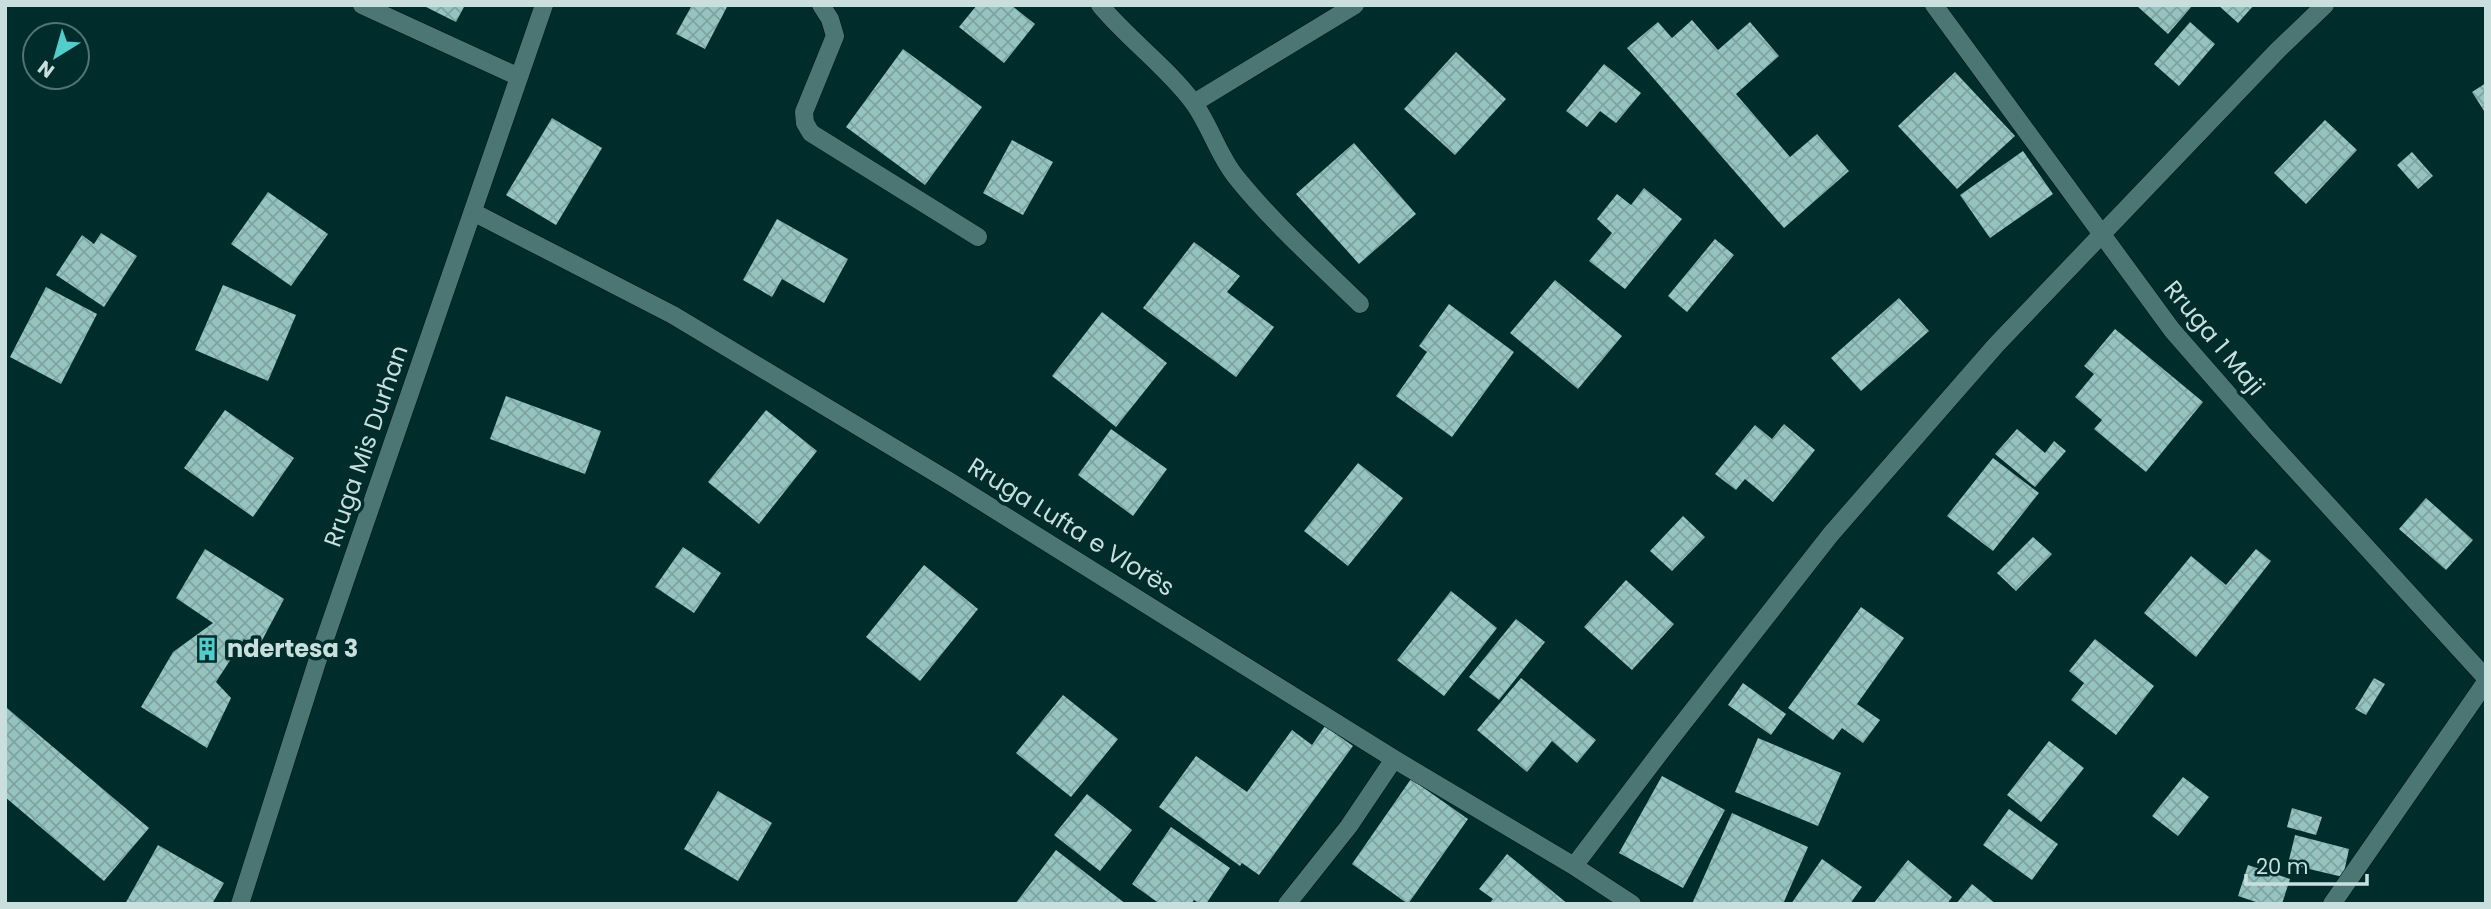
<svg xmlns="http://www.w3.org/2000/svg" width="2491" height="909" font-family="Poppins,sans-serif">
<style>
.building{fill:url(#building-cross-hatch)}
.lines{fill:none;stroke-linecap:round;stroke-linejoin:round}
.minor-casing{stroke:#001212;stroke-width:19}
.minor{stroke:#4b7674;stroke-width:18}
.labels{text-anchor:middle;stroke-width:7;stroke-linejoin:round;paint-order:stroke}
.street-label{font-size:24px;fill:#c9dfde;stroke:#002d2c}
.poi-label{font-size:24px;font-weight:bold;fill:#c9dfde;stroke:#002d2c;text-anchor:start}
</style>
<defs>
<pattern id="building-cross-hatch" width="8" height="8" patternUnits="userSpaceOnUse" patternTransform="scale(1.75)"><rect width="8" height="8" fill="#95c3c0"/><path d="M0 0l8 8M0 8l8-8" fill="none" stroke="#7fa3a1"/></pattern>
</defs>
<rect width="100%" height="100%" fill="#002d2c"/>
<!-- building -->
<path class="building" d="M422,5h43l-9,17z
M692,5h36l-23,44 -29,-15z
M977,5h34l24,19 -31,39 -45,-36z
M2136,5h57l-25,29z
M2218,5h36l-16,18z
M1692,20l26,30 32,-28 29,34 -43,38 54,63 27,-23 32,37 -65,57 -157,-180 31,-26 14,16z
M2190,22l25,22 -36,42 -25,-22z
M903,49l79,58 -57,78 -79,-58z
M1456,52l50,47 -51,56 -51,-46z
M1604,64l37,29 -25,30 -16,-12 -13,16 -21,-16z
M1955,72l60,64 -58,53 -59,-63z
M2486,83v31l-14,-22z
M552,118l50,30 -46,77 -50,-30z
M2325,120l32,30 -51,54 -32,-31z
M1012,140l41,22 -30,53 -40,-22z
M1354,143l62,71 -57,50 -63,-70z
M2023,151l30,43 -63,44 -30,-43z
M2412,152l21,24 -15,13 -21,-24z
M1644,188l38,31 -57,70 -36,-28 23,-28 -15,-14 20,-25 14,11z
M268,192l60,42 -37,52 -60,-42z
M777,219l71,40 -24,44 -42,-24 -10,18 -29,-17z
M101,233l36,23 -33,51 -48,-32 26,-40 12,9z
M1715,239l19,16 -47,57 -19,-16z
M1194,242l46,34 -13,16 47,35 -38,50 -93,-69z
M1555,280l67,56 -44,53 -68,-56z
M223,285l73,30 -28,66 -73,-31z
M46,287l51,27 -36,70 -51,-27z
M1899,298l30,33 -68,60 -30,-33z
M1449,304l65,48 -62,85 -56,-41 31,-44 -8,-6z
M1102,312l65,51 -51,64 -64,-51z
M2115,329l88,73 -57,70 -52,-43 8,-9 -27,-23 19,-23 -10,-8z
M506,396l95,35 -16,43 -95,-35z
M225,410l69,48 -41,59 -69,-49z
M766,410l51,41 -58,73 -51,-42z
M1784,424l31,26 -42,52 -28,-23 -9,11 -21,-16 40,-49 17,14z
M1111,429l56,40 -34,47 -55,-41z
M2017,429l28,24 9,-12 12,10 -31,36 -40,-33z
M1993,458l46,35 -46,58 -46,-35z
M1358,463l45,35 -55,68 -44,-35z
M2426,498l47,42 -27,30 -47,-41z
M1683,516l22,21 -33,34 -22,-20z
M2033,537l19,17 -36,37 -19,-18z
M683,547l38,26 -27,40 -39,-26z
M205,549l79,50 -25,47 -15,-7 -28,43 15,16 -24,50 -66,-41 32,-55 40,-29 -37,-25z
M2256,549l15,12 -75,96 -52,-44 47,-57 35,29z
M924,565l54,44 -58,72 -54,-44z
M1626,580l48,44 -42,46 -48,-43z
M1451,591l46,37 -53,68 -47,-36z
M1861,607l43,31 -47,66 23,16 -17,23 -21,-15 -9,12 -45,-32z
M1516,619l29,23 -46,58 -30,-23z
M2095,639l59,47 -38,49 -45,-35 13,-17 -15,-12z
M1521,678l75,62 -19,23 -25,-22 -25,31 -50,-42z
M2374,678l11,6 -19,31 -11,-6z
M1743,683l43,31 -15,21 -43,-30z
M1063,695l55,44 -47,58 -55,-44z
M7,708l142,120 -45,53 -99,-84v-87z
M1325,726l28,20 -94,129 -17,-12 -2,3 -81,-59 37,-51 51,36 45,-62 20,15z
M1758,738l83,35 -23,53 -83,-34z
M2049,741l35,27 -43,54 -34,-27z
M1662,776l63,34 -42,78 -64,-35z
M2183,777l26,20 -31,39 -26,-20z
M1411,779l57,40 -60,85 -56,-40z
M718,791l54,32 -34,58 -54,-32z
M1087,794l45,36 -32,41 -46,-36z
M2292,808l30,9 -6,18 -29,-8z
M2009,809l49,35 -26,36 -49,-35z
M1732,813l76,34 -25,57h-91z
M1171,827l59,41 -24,36h-6l-6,-4 -3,4h-31l-28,-20z
M2295,835l54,14 -6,28 -55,-13z
M158,845l66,38 -12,21h-87z
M1056,850l70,54h-111z
M1507,854l61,50h-79l4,-5 -14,-10z
M1822,859l40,28 -12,17h-59z
M1908,860l44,37 -5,7h-74z
M2248,865l42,14 -8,25h-20l-24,-8z
M1972,884l24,20h-40z"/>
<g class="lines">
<!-- minor casing -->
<g class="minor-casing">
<path id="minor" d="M362,5l157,72
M821,5l9,14 5,17 -31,76 1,11 6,10 167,104
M1100,5c28,34 66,61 93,97 17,23 25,53 43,75 37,46 82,86 124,127
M1934,5l238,325 90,103 224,245
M1194,103l161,-98
M473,212l200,103 276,166 445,278 180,107 58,38
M1574,866l91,-120 166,-212 165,-189 282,-295 47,-45
M240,904l77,-242 227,-657
M1287,904l62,-78 45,-67
M2332,904l154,-222"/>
</g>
<!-- minor -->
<use href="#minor" class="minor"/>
</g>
<!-- icons -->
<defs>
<g id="building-bare" transform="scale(1.89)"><path d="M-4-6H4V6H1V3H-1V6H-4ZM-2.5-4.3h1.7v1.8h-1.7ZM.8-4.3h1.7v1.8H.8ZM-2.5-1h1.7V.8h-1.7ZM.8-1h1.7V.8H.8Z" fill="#53cdc9" stroke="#002d2c" stroke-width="2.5" paint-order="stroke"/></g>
</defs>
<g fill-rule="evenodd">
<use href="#building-bare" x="207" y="649"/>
</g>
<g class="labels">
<!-- street labels -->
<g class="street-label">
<text transform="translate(2214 338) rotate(50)" y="8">Rruga 1 Maji</text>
<text transform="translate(366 446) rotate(-71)" y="8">Rruga Mis Durhan</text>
<text transform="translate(1071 527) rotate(32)" y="8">Rruga Lufta e Vlorës</text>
</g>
<!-- poi labels -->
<g class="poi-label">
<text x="227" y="657">ndertesa 3</text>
</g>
</g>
<!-- border -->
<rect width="2491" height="909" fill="none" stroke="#c9dfde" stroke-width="14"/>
<!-- north arrow -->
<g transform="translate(56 56) rotate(217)"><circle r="33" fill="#002d2c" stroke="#507473" stroke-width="2"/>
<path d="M0-5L12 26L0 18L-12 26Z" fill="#53cdc9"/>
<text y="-10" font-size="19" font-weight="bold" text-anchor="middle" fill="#c9dfde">N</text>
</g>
<!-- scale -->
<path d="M2246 874v10h121v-10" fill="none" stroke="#c9dfde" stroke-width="3.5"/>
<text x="2256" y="874" font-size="21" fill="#c9dfde" stroke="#002d2c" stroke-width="5" paint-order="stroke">20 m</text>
</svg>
